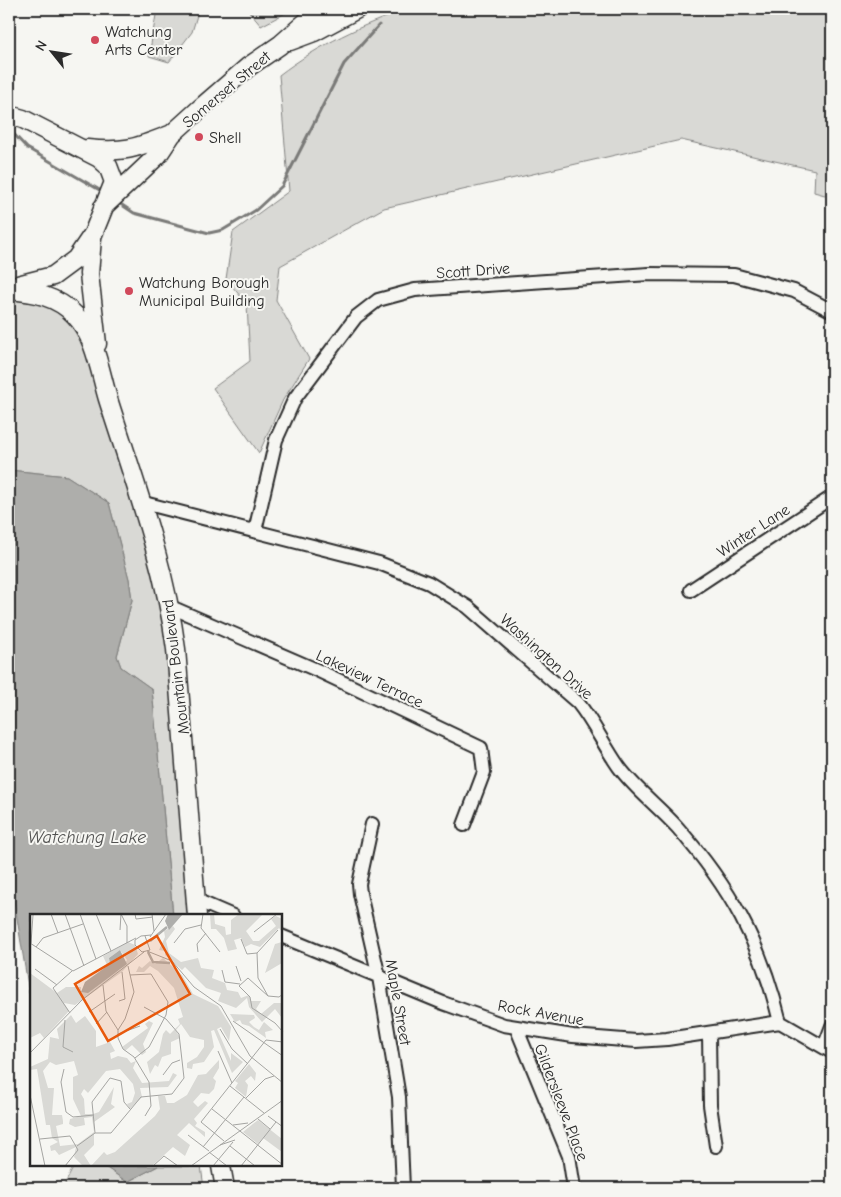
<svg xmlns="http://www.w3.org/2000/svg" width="841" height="1197" font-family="'Comic Neue',sans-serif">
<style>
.green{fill:#d9d9d5;stroke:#828280}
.water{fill:#aeaeab;stroke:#7a7a78}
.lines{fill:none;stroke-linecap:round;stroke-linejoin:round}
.stream{stroke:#7a7a78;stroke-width:3}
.street-casing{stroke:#2b2b2b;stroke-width:16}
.secondary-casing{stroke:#2b2b2b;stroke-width:21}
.street{stroke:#f6f6f2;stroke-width:12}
.secondary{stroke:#f6f6f2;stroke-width:18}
.poi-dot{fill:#d1495b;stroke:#f6f6f2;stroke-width:2}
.labels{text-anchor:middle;stroke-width:4;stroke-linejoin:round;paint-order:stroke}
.poi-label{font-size:16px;fill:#2b2b2b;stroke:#f6f6f2;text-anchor:start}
.street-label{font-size:16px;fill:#2b2b2b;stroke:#f6f6f2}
.water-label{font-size:18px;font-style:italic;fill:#525251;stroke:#f6f6f2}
.inset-river{fill:none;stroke:#aeaeab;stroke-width:2.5}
.inset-road{fill:none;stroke:#a5a5a2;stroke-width:1}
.view{fill:#e8590c;fill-opacity:0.15;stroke:#e8590c;stroke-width:2.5}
.inset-edge{fill:none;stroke:#2b2b2b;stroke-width:2.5}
</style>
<rect width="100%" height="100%" fill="#f6f6f2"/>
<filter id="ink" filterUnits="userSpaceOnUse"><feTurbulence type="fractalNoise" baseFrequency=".02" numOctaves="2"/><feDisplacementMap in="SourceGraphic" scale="10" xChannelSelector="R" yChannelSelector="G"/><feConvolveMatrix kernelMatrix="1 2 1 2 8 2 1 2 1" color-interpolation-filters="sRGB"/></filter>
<g filter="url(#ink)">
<!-- green -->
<path class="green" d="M157,9h49l-8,3 -6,20 -23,30 -20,-6z
M247,9h46l-32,17z
M410,9h422v188l-18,-5 1,-22 -134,-30 -297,68 -104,58 -4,34 33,59 -26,41 -24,53 -46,-65 37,-27 -3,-57 -21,-25 7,-47 56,-41 -10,-116c38,-29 85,-52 131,-66z
M9,290l65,24 97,293 26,309h-24l-21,-227 -31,-22 -4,-11 15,-56 -3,-21 -20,-76 -42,-27 -58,-6z
M74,1166h30l23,16 31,-16h43l3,22h-141z"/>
<!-- water -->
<path class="water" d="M9,470l58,6 42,27 20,76 3,21 -15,56 4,11 31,22 21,227h-142v88l-22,-135z
M104,1166h54l-31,16z"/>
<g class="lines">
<!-- stream -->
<path class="stream" d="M9,129l18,19 76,44
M116,201l18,12 75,20 14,-3 33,-20 26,-24 62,-122 35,-39"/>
<!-- street casing -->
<g class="street-casing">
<path id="street" d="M140,502l239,61 50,20 39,24 110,96c16,20 26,43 41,64 16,22 39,39 58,60 53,60 84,116 103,195l52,30
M255,531l21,-91 19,-42 61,-81 22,-17 37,-10 234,-16 85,1 60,16 38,20
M691,590l141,-93
M171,607l148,64 162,77 3,24 -20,53
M372,824l-13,60 1,10 19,83 20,120 4,91
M196,900l37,16
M281,936l162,67 61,22 69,11 63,5 31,-2 113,-17
M516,1027l53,129 5,32
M709,1033l1,72 6,41
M824,1047l8,-21"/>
</g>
<!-- secondary casing -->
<g class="secondary-casing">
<path id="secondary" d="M290,41l24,-9 43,-23
M9,115l14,4 76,39 9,8 6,16 -21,52 -17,25 -23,17 -39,10
M87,149c39,4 49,-1 85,-15
M103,207l55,-52 14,-21 32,-29 44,-38 32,-22 26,-23 24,-13
M92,238l-3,36 8,70
M9,290c24,2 48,6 66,25 20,21 25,57 33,84 26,82 57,165 68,250l21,267
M221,1166l4,22"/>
</g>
<!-- street -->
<use href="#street" class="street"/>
<!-- secondary -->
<use href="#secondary" class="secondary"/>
</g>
</g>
<!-- markers -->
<g class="poi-dot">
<circle cx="95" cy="40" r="5"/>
<circle cx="199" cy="137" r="5"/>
<circle cx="129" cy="291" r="5"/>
</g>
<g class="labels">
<!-- poi labels -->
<g class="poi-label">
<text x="105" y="37">Watchung<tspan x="105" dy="18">Arts Center</tspan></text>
<text x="209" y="143">Shell</text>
<text x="139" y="288">Watchung Borough<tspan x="139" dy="18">Municipal Building</tspan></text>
</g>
<!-- street labels -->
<g class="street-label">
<text transform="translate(226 89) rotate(-40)" y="6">Somerset Street</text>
<text transform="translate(473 270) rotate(-4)" y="6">Scott Drive</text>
<text transform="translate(753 530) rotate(-33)" y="6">Winter Lane</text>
<text transform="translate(547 656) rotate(42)" y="6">Washington Drive</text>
<text transform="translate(175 667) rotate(-97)" y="6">Mountain Boulevard</text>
<text transform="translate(370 678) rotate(25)" y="6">Lakeview Terrace</text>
<text transform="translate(399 1002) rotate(80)" y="6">Maple Street</text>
<text transform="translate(541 1012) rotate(10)" y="6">Rock Avenue</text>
<text transform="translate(562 1102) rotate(69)" y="6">Gildersleeve Place</text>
</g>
<!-- water labels -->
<g class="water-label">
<text x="87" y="843">Watchung Lake</text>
</g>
</g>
<!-- overview -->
<g transform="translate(30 914)">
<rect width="252" height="252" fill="#f6f6f2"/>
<path d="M180,0h4l1,10 10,3 1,8 5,-1v-14l8,-6h24l-17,17 7,10h6l17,-15 -5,-7 5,-3 6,3v13l-3,-4 -19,19 -9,-3 -6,3 -4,-9 -7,2 3,9 -9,2 -4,-13 -8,-9h-5zM143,12l2,3 -9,12 3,12 12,9 17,-4 3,10 13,2 -2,8 13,5 2,7 11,2 3,6 8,-3 2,6h10l-5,8 5,5 13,-11h8v15l-7,-9 -13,13 -13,-15 -2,-9 -11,10 -18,-7 3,-8 -15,-5 -21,-21 -3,3 -17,-15v-4l-6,-1 6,-13 -1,-6zM98,28l7,3 3,9 -16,18 -47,33 -11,-2 5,8 -25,27 -4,-5 -10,5v-65l27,20 9,-6h15v5l40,-23 6,-9 -7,-10 -11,8 1,6 -3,1 -4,-9zM252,28v21l-17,10 10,-29zM133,44l19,17 11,19 25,12 13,21 -2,14 -8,-14 -4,2 14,32v-8l12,9 -11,11 -18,-43 -3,1 3,16 -10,15 -11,2 -1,5 -5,-1v-5l10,-6 7,-10v-7l-14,-3 -9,-13 -5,6 4,8 -9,4v12l-9,3 -4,10 -3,-2 -5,9 -3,-12 12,-10 4,-18 3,-4 4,4 10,-10 -2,-5 5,-2 -9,-29 -16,-17 -8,-5 -6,6h-8l3,-6 3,2 8,-7 5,3zM200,100l24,1 1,3 -6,4 5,5 5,3 5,-8 9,8 -8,2 1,6 -17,-12 -7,-2 -2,-4 -5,2zM41,101l5,8 9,-7 11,15v16l14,-5 5,9 -5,2 1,6 7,-3 9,2 4,5 5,-2 -3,7 9,15 27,-2 4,-8 4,2 -9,12 -28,1 2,9 -12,12 -3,-5 5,-2 3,-9 -2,-9 -13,-15 -14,2 -18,22 -4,-4 -3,5 3,5 1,15h8l6,-2 15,-25 -3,17 4,3 -21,15v23l-10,10 7,11 13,-14 3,3 8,-3 40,-36 5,-7 -2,-13h7l2,7h7l13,-8 11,-20 8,-1 13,-14v8l-6,10 3,3 -2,8 -5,5 -8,-1 -8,9 5,5 7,-6 3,2 -14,16 3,4 -2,3 10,6v5l-16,-14 -12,12 13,10 -5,11 -12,-9 -21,19h-69l-9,-9 2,-10 -17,8 -4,-5 -4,1 -1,-5 8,-4 -6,-4 -2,-13h-4l-9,-56 -7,1v-3l18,-8 2,-22 9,2 -2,-10zM44,147l4,14 -5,2v22l8,17 -11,3 -1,5 6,3 10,-2 -1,-7 8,-1 2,15 -16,12 -18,2 -4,-20 7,-2v-3l-1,-6h-10l2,-27h-6l-5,-17 7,-9 6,3zM119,107l4,2 -10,21 3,8 -4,3 -10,-10 -7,6 -3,-4 26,-19 -3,-4zM219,150l7,9 -1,8 -4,-5 -6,5 3,4 -2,12 -11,-9 3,-5 -3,-2zM228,206l24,19v13l-19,-14 -5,6 -15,-12z" fill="#d9d9d5" fill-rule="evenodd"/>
<path d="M138,0h15l-14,16 -4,-9zM90,36l7,14 -39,29 -7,-1 4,-10 25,-18 -1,-6z" fill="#aeaeab"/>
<path class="inset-river" d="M120,27l17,-14M118,38l5,10 17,1"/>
<path class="inset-road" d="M21,0l7,19M35,0l19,52M50,0l16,45M66,0l15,37M105,0l1,5 17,-2M122,0l2,17M173,0l-2,14 19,24M90,16l1,-16 6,12v17M224,18l23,-18M115,22l5,14 -8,2 -7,-7v-5l6,-4 10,-1M120,23l16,-23M211,25l6,15 10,-1M0,29l43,28 63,-33M1,29l2,-28M144,29l11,-14 16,-4M6,33l7,-9 40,-14M117,37l25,10 22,26 27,19 29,50 33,27M168,38l-1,-8 9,-11M98,52l6,26 -9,27 -7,11v8l5,11 11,8 15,25 2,24 -6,10M206,52l5,15M5,55l22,16M192,56l3,12 15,2M100,61l21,-1 17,28 -2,13 -17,32 -14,11M73,71l3,26 12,19M253,80l-4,3 -11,-1 -20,-18 -9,8 11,11 2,11 23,15 8,9M238,82l-10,-18 -1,-25 21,-23M89,87l6,-2 -3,-27M59,98l26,-18M40,99l-17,-25 19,-17M35,106l-2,27 10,5M203,107l50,35M66,110l11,-12M190,115l12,20 16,15M88,120l22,-8M188,137l14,32M0,139l52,-53 62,-48M34,155l-3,13 5,30 7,5 21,-2M133,161l9,-12 8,-3M200,172l34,27M0,181l15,71M216,184l19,-19 9,-3M182,195l71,56M238,202l15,11M228,205l12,10M203,211l15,-2M65,219l-3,-31 18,-24 11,3 3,21 6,7M158,221l21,16M10,225l30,-3 8,14 -13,16M194,227l-23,-19 65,-82 17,2M190,231l15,-5M47,232l18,-13h16l30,-36 31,-3 12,-16 -5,-44 -13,-15 -22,-12M200,232l25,20M173,233l41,-50M179,238l18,14M123,252l11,-10 14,10M161,252l92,-66M183,252l20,-24M211,252l35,-44"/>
<path class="view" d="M127,22l33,58 -82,47 -33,-57z"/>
<rect width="252" height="252" class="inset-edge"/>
</g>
<!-- margin -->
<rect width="841" height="1197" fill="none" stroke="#f6f6f2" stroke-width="30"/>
<rect x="15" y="15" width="811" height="1167" fill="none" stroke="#2b2b2b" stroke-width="2" filter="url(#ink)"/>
<!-- north arrow -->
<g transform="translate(52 52) rotate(300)" stroke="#f6f6f2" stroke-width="4" paint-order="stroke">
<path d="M0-4L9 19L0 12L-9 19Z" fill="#2b2b2b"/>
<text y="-8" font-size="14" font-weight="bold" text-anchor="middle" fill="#2b2b2b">N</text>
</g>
</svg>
